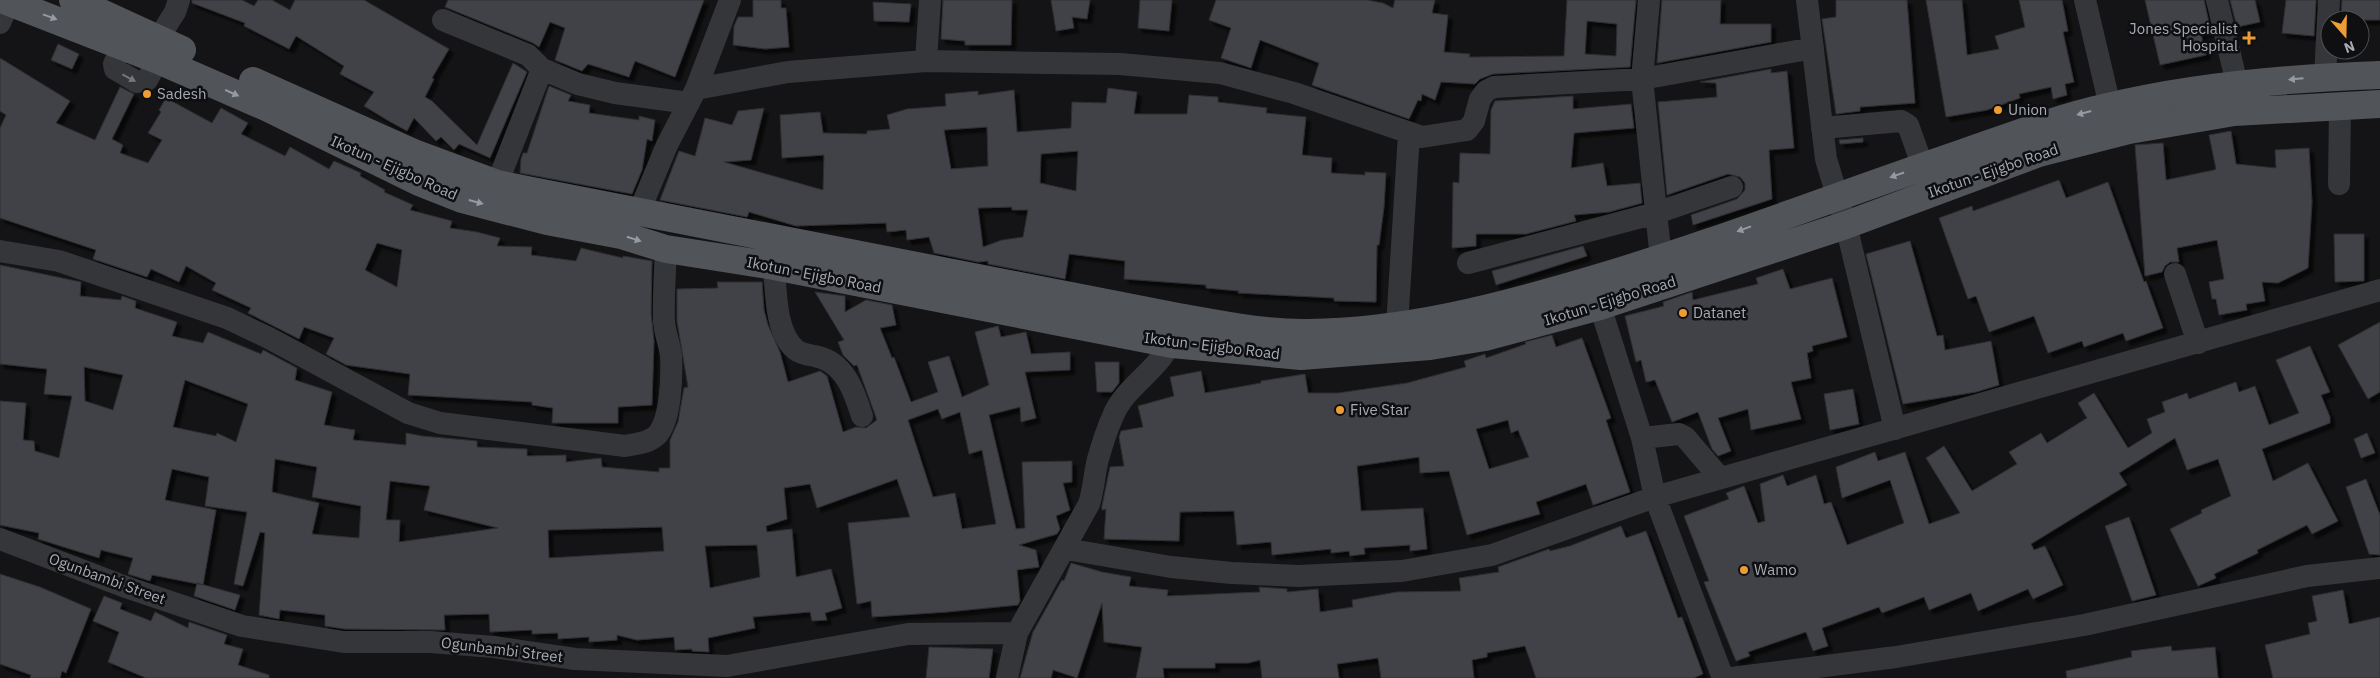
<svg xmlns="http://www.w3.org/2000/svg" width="2380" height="678" font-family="'IBM Plex Sans',sans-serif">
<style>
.building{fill:#404246;stroke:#2e2e32;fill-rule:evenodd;filter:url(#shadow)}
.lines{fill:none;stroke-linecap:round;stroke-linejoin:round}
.minor{stroke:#35363a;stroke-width:22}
.major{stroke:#515459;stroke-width:28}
.oneway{fill:#959aa3}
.oneway2{fill:#73777e}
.poi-dot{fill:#ed9d34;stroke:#0f0f11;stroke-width:2}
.labels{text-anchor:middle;stroke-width:5;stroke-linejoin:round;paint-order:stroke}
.poi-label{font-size:15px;fill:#a6acb6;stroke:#0f0f11;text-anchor:start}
.street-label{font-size:15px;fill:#a6acb6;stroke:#0f0f11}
</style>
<defs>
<filter id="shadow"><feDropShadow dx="4.5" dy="4.5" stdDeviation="1" flood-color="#0009"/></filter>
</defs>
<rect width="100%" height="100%" fill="#141416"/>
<!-- building -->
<path class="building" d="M192,0h50l12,6 4,-6h14l18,10 5,-10h69l85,49 -17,29 2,1 -9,18 7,4 45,44 36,-82 14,9 -37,86 -31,-14 -5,6 -13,-13 -5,4 -22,-23 -7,13 -20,-11 -23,-14 10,-14 -34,-18 4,-8 -48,-30 -7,13 -45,-23 1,-3 -53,-20z
M448,0h256l-29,77 -40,-16 -6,16 -41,-13 -6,7 -27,-11 10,-32 -15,-6 -11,25 -6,-4 -88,-36z
M753,0h28v8h5l3,39 -24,2 -32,-4 1,-19 4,-9h15z
M943,0h69l-1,45h-46v-4l-24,-2z
M1051,0h39l-3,19 -15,-2 2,11 -18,3z
M1140,0h32l-3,31 -31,-3z
M1216,0h151l16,3 10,5 2,-8h40l-3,13 16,2 -4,37 26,2 -1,3 95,-1 3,-56h69l-6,67 -137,7 -13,5 -5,5 -34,-2 -6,18 -13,-6 -1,7 -3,-1 -9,19 -97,-34 7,-22 -59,-23 -9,28 -30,-10 10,-30 -22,-8zM1587,21l30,3 -1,32 -31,-2z
M1662,0h59l-1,24h51v18l-114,21z
M1836,0h71l8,103 -55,4v4l-24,3 -14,-95 14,-2z
M1926,0h36l5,55 32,-6 -4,-13 30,-9 -6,-27h43l6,31 -5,1 11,50 -9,2 2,11 -14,4 -2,-12 -32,7 1,4 -33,12 -41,7z
M2145,0h59l7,32 -10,2 5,21 -46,10z
M2230,0h25l5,22 -23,5z
M2286,0h30l-2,36 -32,-3z
M2342,0h38v20h-39z
M873,2l38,2 -2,18 -35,-1z
M58,44l21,10 -7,15 -21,-9z
M0,58l70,43 -14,22 39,17 25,-53 14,7 -22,45 11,6 -3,8 28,10 14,-23 -14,-7 13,-21 -2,-2 7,-12 46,25 9,-15 27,15 -7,11 44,22 5,-9 39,22 5,-8 27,12 -1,3 25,14 -1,2 29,13 -3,5 42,11 -2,7 27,4 23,6 -3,8 35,1 -1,8 45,6 5,-13 42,10v-2l29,5 -1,52 3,28 -2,64 -34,2v16h-66l1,-15 -21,-3v-3l-124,-7 2,-21 -64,-9 -20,-11 8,-16 -30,-11 -5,12 -51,-26 3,-5 -39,-18 4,-7 -30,-17 -7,16 -28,-13 -4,8 -54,-18 3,-9 -96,-32v-90l6,-13 -6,-4zM377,243l25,7 -5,37 -32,-17z
M1771,69v4l16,-2 7,77 -25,2 3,49 -79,26 -2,-10 46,-16 8,-9v-7l-5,-6 -12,-3 -61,21 -9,-93 59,-5 -1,-14 -16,-1z
M549,86l22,9 -3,6 22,4 -1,8 50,7v-4l16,4 -3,21 -5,-2 -5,31 -10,24 -112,-21 1,-14 2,-6h4z
M1108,88l29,4 -3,22h53l2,-19 29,2v5l49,6 -1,5 40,4 -4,38 30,3 -1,15 34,2v-3l21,1 -2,34 -5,38h-2l-1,57 -42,-1v-3l-96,-5 1,-2 -33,-3v-3l-82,-6 1,-18 -56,-7 -4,25 -77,-15v-3l-10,1 -44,-9 -5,-16 -22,3 -1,-10 -19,2 -1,-9 -90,3 -47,-14 -2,5 -87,-17 19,-49 16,5 10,-38 27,7 6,-14 26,-3 -13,52 -27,2 99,28 1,-35 -42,3 -2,-43 40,-3 3,21 44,1v-3l23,-2 -3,-14 20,-6 39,-3 -1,-12 33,-3v4l36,-5 3,42 54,-4 1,-26 34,1zM987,127l1,39 -37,3 -7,-39zM1078,151l-2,40 -36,-8 1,-29zM1012,207v3h16l-5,27 -21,3 -19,7 -5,-39z
M1573,96v13l58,-5 3,24 -60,5 -3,35 32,-5 4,23 33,-3 2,20 -33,9 -35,3 2,6 -50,13h-50v12l-24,2 1,-66 6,1 1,-30 30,1 1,-44 4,-9z
M2231,131l5,33 40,4 -1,-18 34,-2 3,54 -4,66 -30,15 -16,-1 3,19 -19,3 1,6 -28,5 -3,-16h-4l-3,-17 15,-3 -7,-39 -40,8 2,14h-9l-5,4 -3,6 -17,4 -10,-131 28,-2 3,37 48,-10 2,-1 -7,-34z
M1863,138v4l-23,2 -1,-4z
M2059,180l7,18 42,-16 36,100 2,-1 17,47 -37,13 -3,-8 -39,14 -2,-6 -34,12 -14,-37 -45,16 -13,-36 -8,3 -29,-81 33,-12 1,5z
M2334,234h30v47l-29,1z
M1910,241l27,95 6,-1 2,15 46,-9 8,44 -23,7 -73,12 -37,-150z
M1583,246l4,10 -91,29 -4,-14z
M0,265l81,17 -1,14 41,4 1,-4 14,5 -1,7 42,14 -5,14 31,7 5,-11 53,22 2,-4 34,18 -2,12 37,12 -8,33 31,5 -2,10 53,5v-12l16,3 55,5v6l50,2v7l39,-1v7l35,-4 1,9 57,5v-4h11v-28l8,-18 6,-34 4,-1 -11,-66v-32l41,-1 -1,-6h45l2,28 4,15 12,27 8,30 32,-11 7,5 16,56 13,-5 10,1 11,-8 -20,-55 -3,1 -11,-11 -5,-13 6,-2 -29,-48 30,4v16l21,-12 26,5 4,20 -16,3 12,30 2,-1 17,45 27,-10 -10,-30 21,-6 13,41 27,-12 -14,-53 23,-6 3,11 25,-5 5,22 39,-2v18l-45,2 11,46 -15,4 -1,-15 -31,8 27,114 9,-1 -3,-66 50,-1v21l-9,1 7,27 -14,6 4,13 -3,5 -38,11 17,5 3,17 -22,3 3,31 -2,4 -71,7 -75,5 -1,-16 -14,3 -9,-81 62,-6 -13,-38 -80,29 -7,-24 -26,4 3,31 -21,7 1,6 25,-3 4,48 35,-8 11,39 -17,5 2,7 -15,1 -2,-9 -57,5 2,11 -47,10 1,14 -17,-1v-2l-17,1 -1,-13 -37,3 -20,-5v5l-28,2v-5l-31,2v-6l-26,1v-4l-42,2 -1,-18 -45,1 1,15 -100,-1 -20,-3v-11l-45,-5 -1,9 -20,-4 6,-82 -5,-1 -17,54 -9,-2 13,-72 -42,-6 4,-29 -37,-8 -7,31 51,10 -13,75 -51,-10 -2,6 -22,-7 5,-16 -32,-8 -2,8 -61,-19 1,-6 -39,-8v-124l26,2 -3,37 11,1 1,10 24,7 13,-62 -28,-2 3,-25 -47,-5zM84,367l39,8 -10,35 -28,-9zM185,380l63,24 -12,38 -19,-9 -1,3 -43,-9zM938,409l4,10 18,-7 9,42 13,-4 14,74 -34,5 -7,-36 -22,4 -25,-77zM275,459l42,8 -5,30 49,9 -2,32 -47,-4 7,-31 -47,-11zM390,481l40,5 -6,24 74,18 -99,14 1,-22h-14zM662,527l2,24 -115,7 -1,-28zM757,545l3,32 -50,11 -5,-42z
M1783,269l7,20 42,-11 15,59 -35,9 1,5 -6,2 4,25 -20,4 10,37 -50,11 -3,-21 -30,9 13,33 -13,5 -6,-7 -14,-37 -26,10 -17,-42 -9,2 -5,-22 -5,2 -11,-46 39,-10 -1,-4 29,-10 1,8 65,-16 -2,-6z
M2380,322v70l-12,7 -30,-54z
M1552,335l4,12 26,-9 29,80 -5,2 24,72 -37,13 -7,-21 -50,18 4,12 -73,21 -18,-64 -29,2 -1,-16 -62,9 4,45 62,-3 4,41 -17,2v-6l-46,3 1,6 -15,2 -1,-5 -18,2v-4l-59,6 -1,-13 -34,3 -3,-34 -54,1 -1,29 -75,-2 2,-30 -4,1v-4l8,-39 14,-1 -5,-29 2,-6 22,-4 -5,-21 36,-10 -4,-19 31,-6 4,22 56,-10v-2l44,-7 3,19h30l69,-10 59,-16 -2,-6 21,-7 1,4 40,-14 -1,-2zM1508,420l3,13 7,-3 11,27 -40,12 -13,-40z
M2310,346l20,46 -9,3 9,22v6l-68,26 11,32 35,-18 30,58 -26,13 -5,-9 -50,25 1,3 -44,21 2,4 -18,8 -28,-57 32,-16 -1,-3 30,-14 -13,-37 -31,11 -12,-32 -56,35 8,12 -96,59 3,6 11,-4 18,39 -30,14 -5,-10 -50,22 -7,-18 -42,17 -5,-13 -42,16 -3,-6 -57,21 6,18 -15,5 -7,-19 -58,20 2,4 -14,5 -32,-79 5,-1 -25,-65 45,-17 -3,-6 18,-7 14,37 7,-2 -5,-37 23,-9 4,11 29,-11 8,29 7,-2 16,43 57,-22 -14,-43 -48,18 -6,-31 39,-15 3,9 27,-9 24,72 31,-11 -34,-55 18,-12 28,45 45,-27 -8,-12 32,-19 6,10 40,-25 -9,-15 16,-10 34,55 24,-15 -5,-14 18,-7 -3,-10 25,-9 2,6 47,-17 3,10 16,-6 14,39 30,-12 -23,-53z
M1095,362h24v21l-7,9h-15z
M1853,389l6,35 -29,6 -6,-36z
M2367,433l8,20 -14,5 -7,-19z
M2366,479l14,36v40l-11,-1 -23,-67z
M2129,517l27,78 -24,6 -27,-75z
M1621,526l5,12 20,-7 32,87 4,-1 21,57 -9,4h-158l-11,-32 -38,7v4l-15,3 2,18h-93l-3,-20 -41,6 2,14h-77l-2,-18 -12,3h-33v5h-52l1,10h-28l6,-31 -38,-5 -2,-39 -25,75 -24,-8 -2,8h-31l13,-46 29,-52 2,1 7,-18 31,9 29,5 -2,9 39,4 -1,6 93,-4 -1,-5 28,2v3l31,-3 2,23 33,-5 -1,-7 45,-8 64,-1 -2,-13 40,-6 -1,-5 51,-18 1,2 20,-5z
M0,574l40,13 51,22 -25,64 -4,-2 -2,7h-30l1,-3 -31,-11z
M197,583l43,12 -5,15 -41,-14z
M2343,590l6,34 31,-7v61h-107l-8,-33 45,-11 -2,-11 9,-2 -5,-25z
M104,596l18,7 -2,6 31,12 4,-9 33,16 1,-6 38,13 -3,9 19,5 -5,16 31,10v3h-123l-38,-16 11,-30 -26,-11z
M2171,646l1,5 43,-4 3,31h-151l-1,-7 66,-14 -1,-6z
M929,647l64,2 -4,29h-63z"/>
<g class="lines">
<!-- minor -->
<path class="minor" d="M1649,0l-7,79 19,180
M1807,0l19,159 20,66 49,204
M2085,0l25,106
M2217,0l20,84
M443,20l85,35 14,14
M0,23l9,-21
M158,39l17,-27 4,-12
M123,45l-9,19 1,5 22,13 10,-2 11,-20
M926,61l4,-61
M2325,77l4,-77
M696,89l92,-17 138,-11 194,3 100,9 74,20 128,44 45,-7 7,-9 6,-22 6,-8 8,-4 148,-8 171,-31
M1822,128l79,-7 7,4 15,42
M497,184l45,-115 36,15 37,9 74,10
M2339,184l1,-78
M639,212l28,-67 29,-56 34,-89
M0,251l59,10 168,57 42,20 139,75 32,10 185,23c11,-2 24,-3 32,-11 14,-15 15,-59 14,-79 -1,-11 -6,-22 -7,-34 -1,-24 1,-48 2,-73
M1468,263l188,-50 76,-26
M774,266c2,25 1,67 22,84 6,5 18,5 26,8 24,8 33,36 40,58
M2175,274l23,69
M1600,306l42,132 13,59 68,181
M1397,326l12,-192
M1642,438l37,-4 6,3 35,41
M0,539l123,47 119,40 102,16h87l63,5 81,12 152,7 181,-32 109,-1
M1066,549l105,18 61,6 67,3 103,-5 90,-16 163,-58 725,-207
M1007,678l10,-45 72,-129c5,-15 5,-30 9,-45 4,-14 9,-30 15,-43 13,-33 53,-48 62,-86
M1731,678l165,-21 188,-32 223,-49 73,-8"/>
<!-- major -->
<path class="major" d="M4,0l154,60 108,47 153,75 43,17 85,22 74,14 45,14 108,17 398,78 129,12 129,-10 55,-9 115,-31 246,-81 193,-72 90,-23 105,-18 146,-8
M73,0l109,50
M253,81l163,73 81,30 681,133c43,7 86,17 130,16 96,-1 189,-25 280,-52 126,-37 248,-85 372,-127 49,-17 98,-36 148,-47 88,-21 182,-29 272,-32"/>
</g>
<!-- one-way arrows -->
<defs><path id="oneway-solid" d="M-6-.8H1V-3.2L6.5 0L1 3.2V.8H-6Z" transform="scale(1.25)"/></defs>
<g class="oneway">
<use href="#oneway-solid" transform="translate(50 17) rotate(20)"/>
<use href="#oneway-solid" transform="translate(2296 79) rotate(175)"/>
<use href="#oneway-solid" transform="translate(232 93) rotate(24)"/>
<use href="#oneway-solid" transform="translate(2084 113) rotate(165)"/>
<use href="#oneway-solid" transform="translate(1897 175) rotate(161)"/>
<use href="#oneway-solid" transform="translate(476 202) rotate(15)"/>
<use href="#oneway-solid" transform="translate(1744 229) rotate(160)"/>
<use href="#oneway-solid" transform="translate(634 239) rotate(18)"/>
</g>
<use class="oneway2" href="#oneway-solid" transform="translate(129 78) rotate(28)"/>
<!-- markers -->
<g class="poi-dot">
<path d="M2246.5 30.5h5v5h5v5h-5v5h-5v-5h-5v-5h5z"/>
<circle cx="147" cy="94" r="5"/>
<circle cx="1998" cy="110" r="5"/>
<circle cx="1683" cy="313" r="5"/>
<circle cx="1340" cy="410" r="5"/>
<circle cx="1744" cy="570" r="5"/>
</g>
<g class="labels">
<!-- poi labels -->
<g class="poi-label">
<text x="2238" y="34" text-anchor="end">Jones Specialist<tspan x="2238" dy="17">Hospital</tspan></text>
<text x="157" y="99">Sadesh</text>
<text x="2008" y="115">Union</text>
<text x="1693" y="318">Datanet</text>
<text x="1350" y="415">Five Star</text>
<text x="1754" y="575">Wamo</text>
</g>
<!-- street labels -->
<g class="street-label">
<text transform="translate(394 168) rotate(24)" y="5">Ikotun - Ejigbo Road</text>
<text transform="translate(1993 171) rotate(-19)" y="5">Ikotun - Ejigbo Road</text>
<text transform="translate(814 275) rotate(11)" y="5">Ikotun - Ejigbo Road</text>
<text transform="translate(1610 301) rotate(-17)" y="5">Ikotun - Ejigbo Road</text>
<text transform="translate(1212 346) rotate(7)" y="5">Ikotun - Ejigbo Road</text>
<text transform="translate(107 579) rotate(20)" y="5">Ogunbambi Street</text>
<text transform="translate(502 650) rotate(7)" y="5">Ogunbambi Street</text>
</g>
</g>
<!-- north arrow -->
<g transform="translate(2345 35) rotate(160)"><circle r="24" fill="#0f0f11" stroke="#4b4e53"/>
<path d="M0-4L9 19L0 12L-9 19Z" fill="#ed9d34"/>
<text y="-8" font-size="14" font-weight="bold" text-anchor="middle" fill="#a6acb6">N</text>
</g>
</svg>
